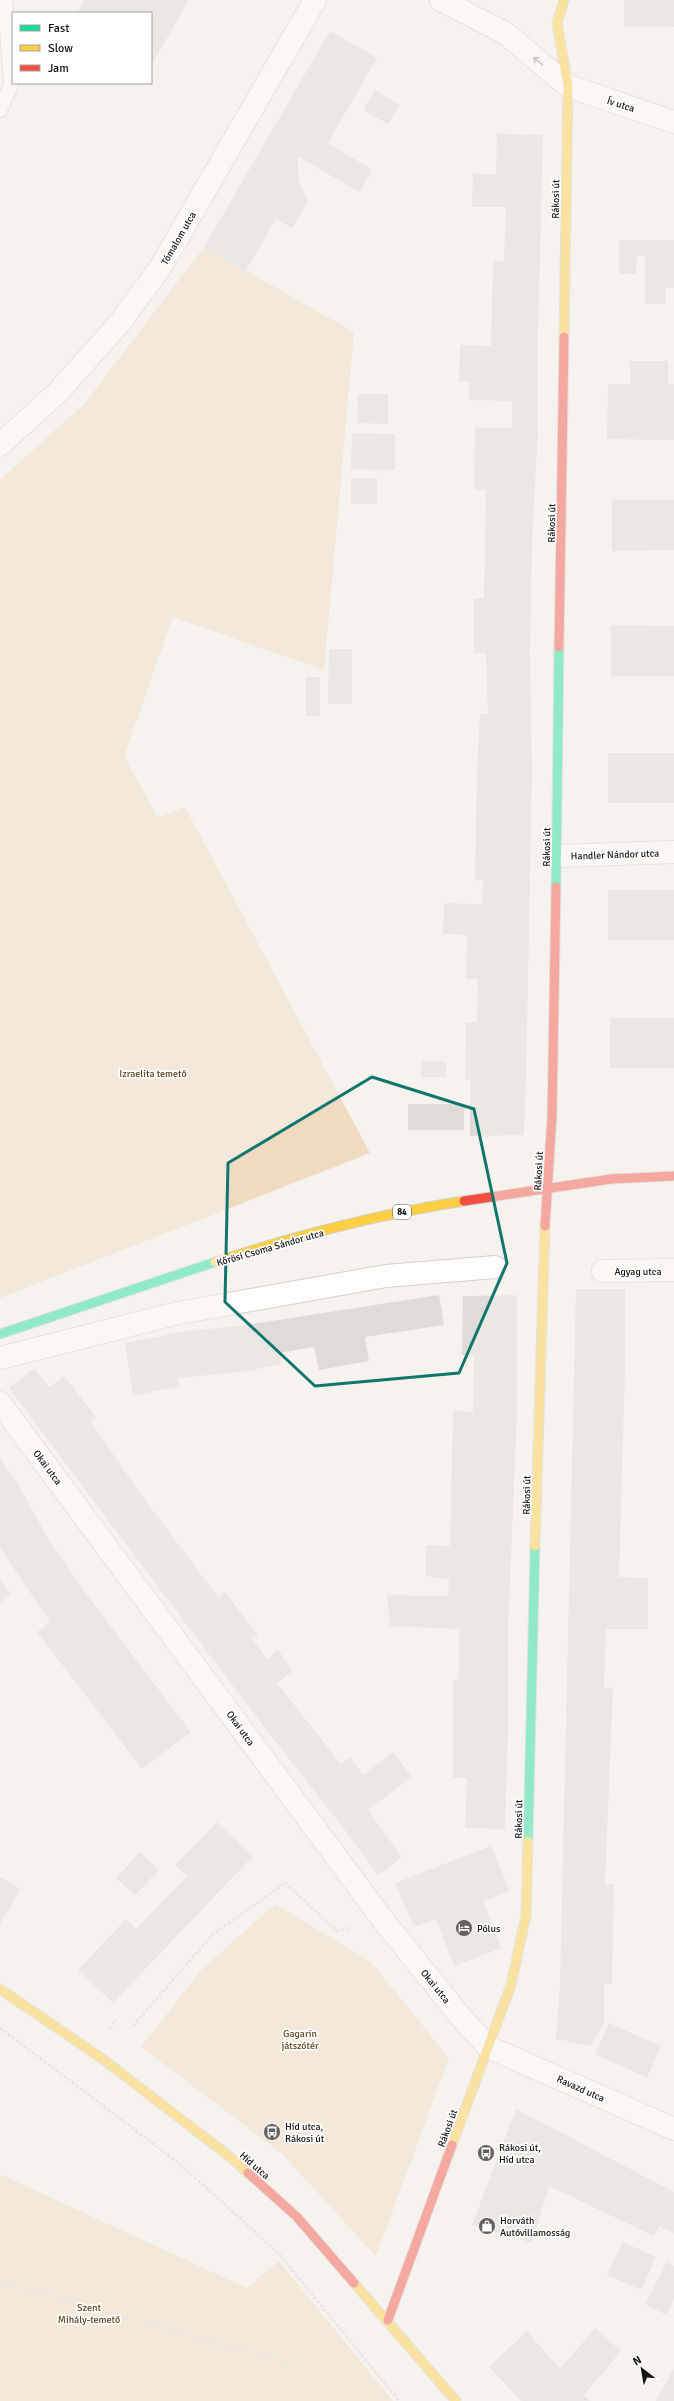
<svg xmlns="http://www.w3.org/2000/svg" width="674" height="2401" font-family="Signika,sans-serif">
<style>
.green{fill:#f0dbc0}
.building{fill:#dedbd8}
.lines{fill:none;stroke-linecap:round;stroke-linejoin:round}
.lane-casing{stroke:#d3d0cd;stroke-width:16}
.street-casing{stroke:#d3d0cd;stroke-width:24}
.fast-casing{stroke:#d3d0cd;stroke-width:11}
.slow-casing{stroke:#d3d0cd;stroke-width:11}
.jam-casing{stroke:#d3d0cd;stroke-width:11}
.path{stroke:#d8d7d5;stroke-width:2.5;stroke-dasharray:3 2;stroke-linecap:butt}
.lane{stroke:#fefdfc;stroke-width:14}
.street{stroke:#fefdfc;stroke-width:22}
.fast{stroke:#16e098;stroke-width:9}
.slow{stroke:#ffcf43;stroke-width:9}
.jam{stroke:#f24e42;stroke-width:9}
.oneway{stroke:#959492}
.marked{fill:none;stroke:#0f766e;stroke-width:3;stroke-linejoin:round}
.labels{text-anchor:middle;stroke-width:3.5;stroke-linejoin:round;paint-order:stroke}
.shield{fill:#fff;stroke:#5b5a58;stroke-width:1}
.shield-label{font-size:9px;font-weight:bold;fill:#151310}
.street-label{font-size:10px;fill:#151310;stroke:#fff}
.park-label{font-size:10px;fill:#5f451d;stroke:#fff}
.poi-label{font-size:10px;fill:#151310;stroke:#fff;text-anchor:start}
</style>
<rect width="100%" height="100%" fill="#f6f2ee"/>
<!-- green -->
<path class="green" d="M204,247l150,85 -30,338 -151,-53 -49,139 34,62 27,-11 185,346 -370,145v-818l85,-77z
M275,1904l96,58 78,96 -73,198 -95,-103 -140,-106 61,-78z
M0,2174l247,114 32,-27 114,140h-393z"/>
<!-- building -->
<path class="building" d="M85,0h104l-38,66v-53h-74z
M624,0h50v27l-50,-1z
M330,31l47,27 -49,85 45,27 -14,22 -62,-36 2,25 9,21 -16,26 -16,-9 -31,53 -41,-25z
M375,90l25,15 -12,19 -25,-14z
M497,134l46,1 -5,199v95l-6,114 -2,110 2,119 -6,308 -2,55 -54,1v-56h-5l1,-57 11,-1 1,-43h-12l1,-44 -24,-1 1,-31 38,1 1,-24 -8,1 2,-110 3,-57h8l-2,-61h-12v-54l10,-1 2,-108h-12l1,-62h37v-27l-43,-1v-19h-10l1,-36 31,1 2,-86 11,1 2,-54h-34l1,-33h23z
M619,240h55v48h-8v16h-21v-48h-8l-1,18h-17z
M630,361h38v23h6v56l-67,-1 1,-55h22z
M358,394h30v30l-31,-1z
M352,433l43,1v36l-44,-1z
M351,478h26v26h-26z
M612,500h62v50l-62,1z
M611,625l63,1v50h-63z
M329,649h23v55h-24z
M306,677h14v39h-14z
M608,753h66v50h-66z
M608,890h66v50h-66z
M610,1018h64v50h-64z
M422,1061l24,1v15h-25z
M408,1104h56v26h-56z
M576,1289h49v81l-6,207 29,1v51h-42l-2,58 9,1 -8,196h9l-2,100 -8,1v38l-13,23 -35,-7 4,-56z
M439,1295l5,30 -79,12 4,24 -50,9 -5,-23 -34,6 2,11 -34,7 -70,7 1,8 -46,10 -8,-53 62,-12 53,-5z
M517,1295v117l-9,218v103l-3,96 -40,-1 2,-50h-14v-97l6,-3v-49l-69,-3 -3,-31 61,1 1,-16 -23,-4v-31l24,1 3,-135 20,1 1,-56 -12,-1 1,-59z
M34,1368l15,19 15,-11 32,41 -5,5 49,71 78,104 7,-5 33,43 -6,4 15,20 11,-9 15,21 -16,12 64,81 9,-7 13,18 30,-23 19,25 -44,33 34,47 -24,18 -34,-46 -97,-124 -238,-317z
M0,1458l21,31 26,48 40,58 104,137 -49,37 -105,-137 13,-10 -50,-74z
M0,1579l11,15 -11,9z
M217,1822l36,34 -140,147 -35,-33 48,-51 10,10 51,-53 -12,-11z
M491,1846l19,45 -27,10 18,47 -47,18 -18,-47 -22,8 -19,-44z
M140,1852l19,18 -24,25 -19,-17z
M0,1877l21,12 -21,35z
M609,2023l52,23 -14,32 -52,-24z
M516,2109l158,83v41l-15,-7 -5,10 -105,-50 -17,57 -60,-18z
M623,2242l33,15 -15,33 -34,-15z
M667,2262l7,4v33l-8,16 -21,-11z
M595,2328l26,23 -37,44 6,6h-69l-32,-34 38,-36 33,38z
M674,2368v33h-18z"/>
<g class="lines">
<!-- lane casing -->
<g class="lane-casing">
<path id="lane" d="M0,110l11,-25 -6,-85"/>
</g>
<!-- street casing -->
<g class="street-casing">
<path id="street" d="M441,0l64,33 63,53 106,36
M0,445l58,-53 60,-67 42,-57 155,-268
M557,856l117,-4
M603,1271l71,-1
M0,1358l178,-45 208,-37 109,-9
M0,1403l383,517 77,96 28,31 186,82"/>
</g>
<!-- fast casing -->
<g class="fast-casing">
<path id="fast" d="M556,887l3,-240
M0,1334l215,-72
M528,1841l7,-295"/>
</g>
<!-- slow casing -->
<g class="slow-casing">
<path id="slow" d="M564,0l-7,23 11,63 -4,251
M215,1262c80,-26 165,-48 249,-61
M535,1546l10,-320
M0,1989l100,68 129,99 19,17
M452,2145l59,-160 15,-70 2,-74
M354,2283l102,118"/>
</g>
<!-- jam casing -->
<g class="jam-casing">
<path id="jam" d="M559,647l5,-310
M464,1201l147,-22 63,-3
M545,1226l7,-110 4,-229
M248,2173l49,44 57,66
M388,2320l64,-175"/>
</g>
<!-- path -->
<path class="path" d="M133,2026l79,-91 73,-52 52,48 14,-4
M0,2028l176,133 43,38 61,56 119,146
M109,2029l7,-9
M0,2282l291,82"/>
<!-- lane -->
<use href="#lane" class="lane"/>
<!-- street -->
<use href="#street" class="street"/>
<!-- fast -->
<use href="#fast" class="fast"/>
<!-- slow -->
<use href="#slow" class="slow"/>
<!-- jam -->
<use href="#jam" class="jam"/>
</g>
<!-- one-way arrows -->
<defs><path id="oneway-shaft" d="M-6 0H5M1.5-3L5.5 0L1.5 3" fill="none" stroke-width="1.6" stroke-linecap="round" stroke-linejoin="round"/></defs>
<use class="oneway" href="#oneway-shaft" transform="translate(538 61) rotate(-140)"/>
<!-- marked area -->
<path d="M0 0H674V2401H0ZM372,1077l102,32 33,154 -48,110 -144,13 -90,-84 3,-139z" fill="#f6f2ee" fill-opacity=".55" fill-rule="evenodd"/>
<path class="marked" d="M372,1077l102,32 33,154 -48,110 -144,13 -90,-84 3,-139z"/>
<!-- icons -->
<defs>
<g id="hotel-disc" transform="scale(0.9)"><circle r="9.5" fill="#64615e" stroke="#fff"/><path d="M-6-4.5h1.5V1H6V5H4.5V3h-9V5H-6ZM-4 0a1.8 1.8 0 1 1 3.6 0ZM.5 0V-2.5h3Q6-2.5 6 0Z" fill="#fff"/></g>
<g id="bus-disc" transform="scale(0.9)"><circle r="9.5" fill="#64615e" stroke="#fff"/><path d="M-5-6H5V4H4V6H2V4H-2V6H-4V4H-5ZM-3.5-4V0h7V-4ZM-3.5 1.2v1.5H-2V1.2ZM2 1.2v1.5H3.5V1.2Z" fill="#fff"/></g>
<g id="shop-disc" transform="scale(0.9)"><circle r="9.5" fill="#64615e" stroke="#fff"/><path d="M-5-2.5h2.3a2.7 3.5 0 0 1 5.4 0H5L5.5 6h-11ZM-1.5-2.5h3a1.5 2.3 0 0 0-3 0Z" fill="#fff"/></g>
</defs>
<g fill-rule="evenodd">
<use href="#hotel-disc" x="464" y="1928"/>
<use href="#bus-disc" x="272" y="2132"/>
<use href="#bus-disc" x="486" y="2153"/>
<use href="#shop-disc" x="487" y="2226"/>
</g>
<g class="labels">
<!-- shield labels -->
<rect class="shield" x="393" y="1205" width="18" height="14" rx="3"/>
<g class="shield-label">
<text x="402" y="1215">84</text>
</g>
<!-- street labels -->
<g class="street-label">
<text transform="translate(621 104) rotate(18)" y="4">Ív utca</text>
<text transform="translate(555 199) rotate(-89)" y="4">Rákosi út</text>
<text transform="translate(178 238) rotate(-60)" y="4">Tómalom utca</text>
<text transform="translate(551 523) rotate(-89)" y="4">Rákosi út</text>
<text transform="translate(546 847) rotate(-89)" y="4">Rákosi út</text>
<text transform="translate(615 854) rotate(-2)" y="4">Handler Nándor utca</text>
<text transform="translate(538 1171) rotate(-87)" y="4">Rákosi út</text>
<text transform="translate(270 1247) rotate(-16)" y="4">Kőrösi Csoma Sándor utca</text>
<text x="638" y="1275">Agyag utca</text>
<text transform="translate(48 1467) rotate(53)" y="4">Okai utca</text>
<text transform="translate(526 1495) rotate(-89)" y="4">Rákosi út</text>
<text transform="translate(241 1728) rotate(54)" y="4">Okai utca</text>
<text transform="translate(518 1819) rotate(-89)" y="4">Rákosi út</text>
<text transform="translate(436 1986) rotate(51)" y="4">Okai utca</text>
<text transform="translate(581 2088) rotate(24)" y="4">Ravazd utca</text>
<text transform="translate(447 2128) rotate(-70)" y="4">Rákosi út</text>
<text transform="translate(255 2165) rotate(41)" y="4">Híd utca</text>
</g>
<!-- park labels -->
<g class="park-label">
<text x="153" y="1077">Izraelita temető</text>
<text x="300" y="2037">Gagarin<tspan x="300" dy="12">játszótér</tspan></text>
<text x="89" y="2311">Szent<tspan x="89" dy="12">Mihály-temető</tspan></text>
</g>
<!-- poi labels -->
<g class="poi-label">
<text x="477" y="1932">Pólus</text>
<text x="285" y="2130">Híd utca,<tspan x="285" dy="12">Rákosi út</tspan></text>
<text x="499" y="2151">Rákosi út,<tspan x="499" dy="12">Híd utca</tspan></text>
<text x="500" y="2224">Horváth<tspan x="500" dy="12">Autóvillamosság</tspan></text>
</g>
</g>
<!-- legend -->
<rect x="12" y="12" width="140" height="72" fill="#ffffff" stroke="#a1a19f"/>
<rect x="20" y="25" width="20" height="6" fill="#16e098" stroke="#a1a19f"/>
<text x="48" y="32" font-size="12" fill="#151310">Fast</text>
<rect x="20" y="45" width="20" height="6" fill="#ffcf43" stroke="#a1a19f"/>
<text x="48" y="52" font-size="12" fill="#151310">Slow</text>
<rect x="20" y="65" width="20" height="6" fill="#f24e42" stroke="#a1a19f"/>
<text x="48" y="72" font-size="12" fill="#151310">Jam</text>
<!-- north arrow -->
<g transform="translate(642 2369) rotate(329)" stroke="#ffffff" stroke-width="3" paint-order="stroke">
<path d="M0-3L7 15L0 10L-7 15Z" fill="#151310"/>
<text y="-6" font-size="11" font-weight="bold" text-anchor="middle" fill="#151310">N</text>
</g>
</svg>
